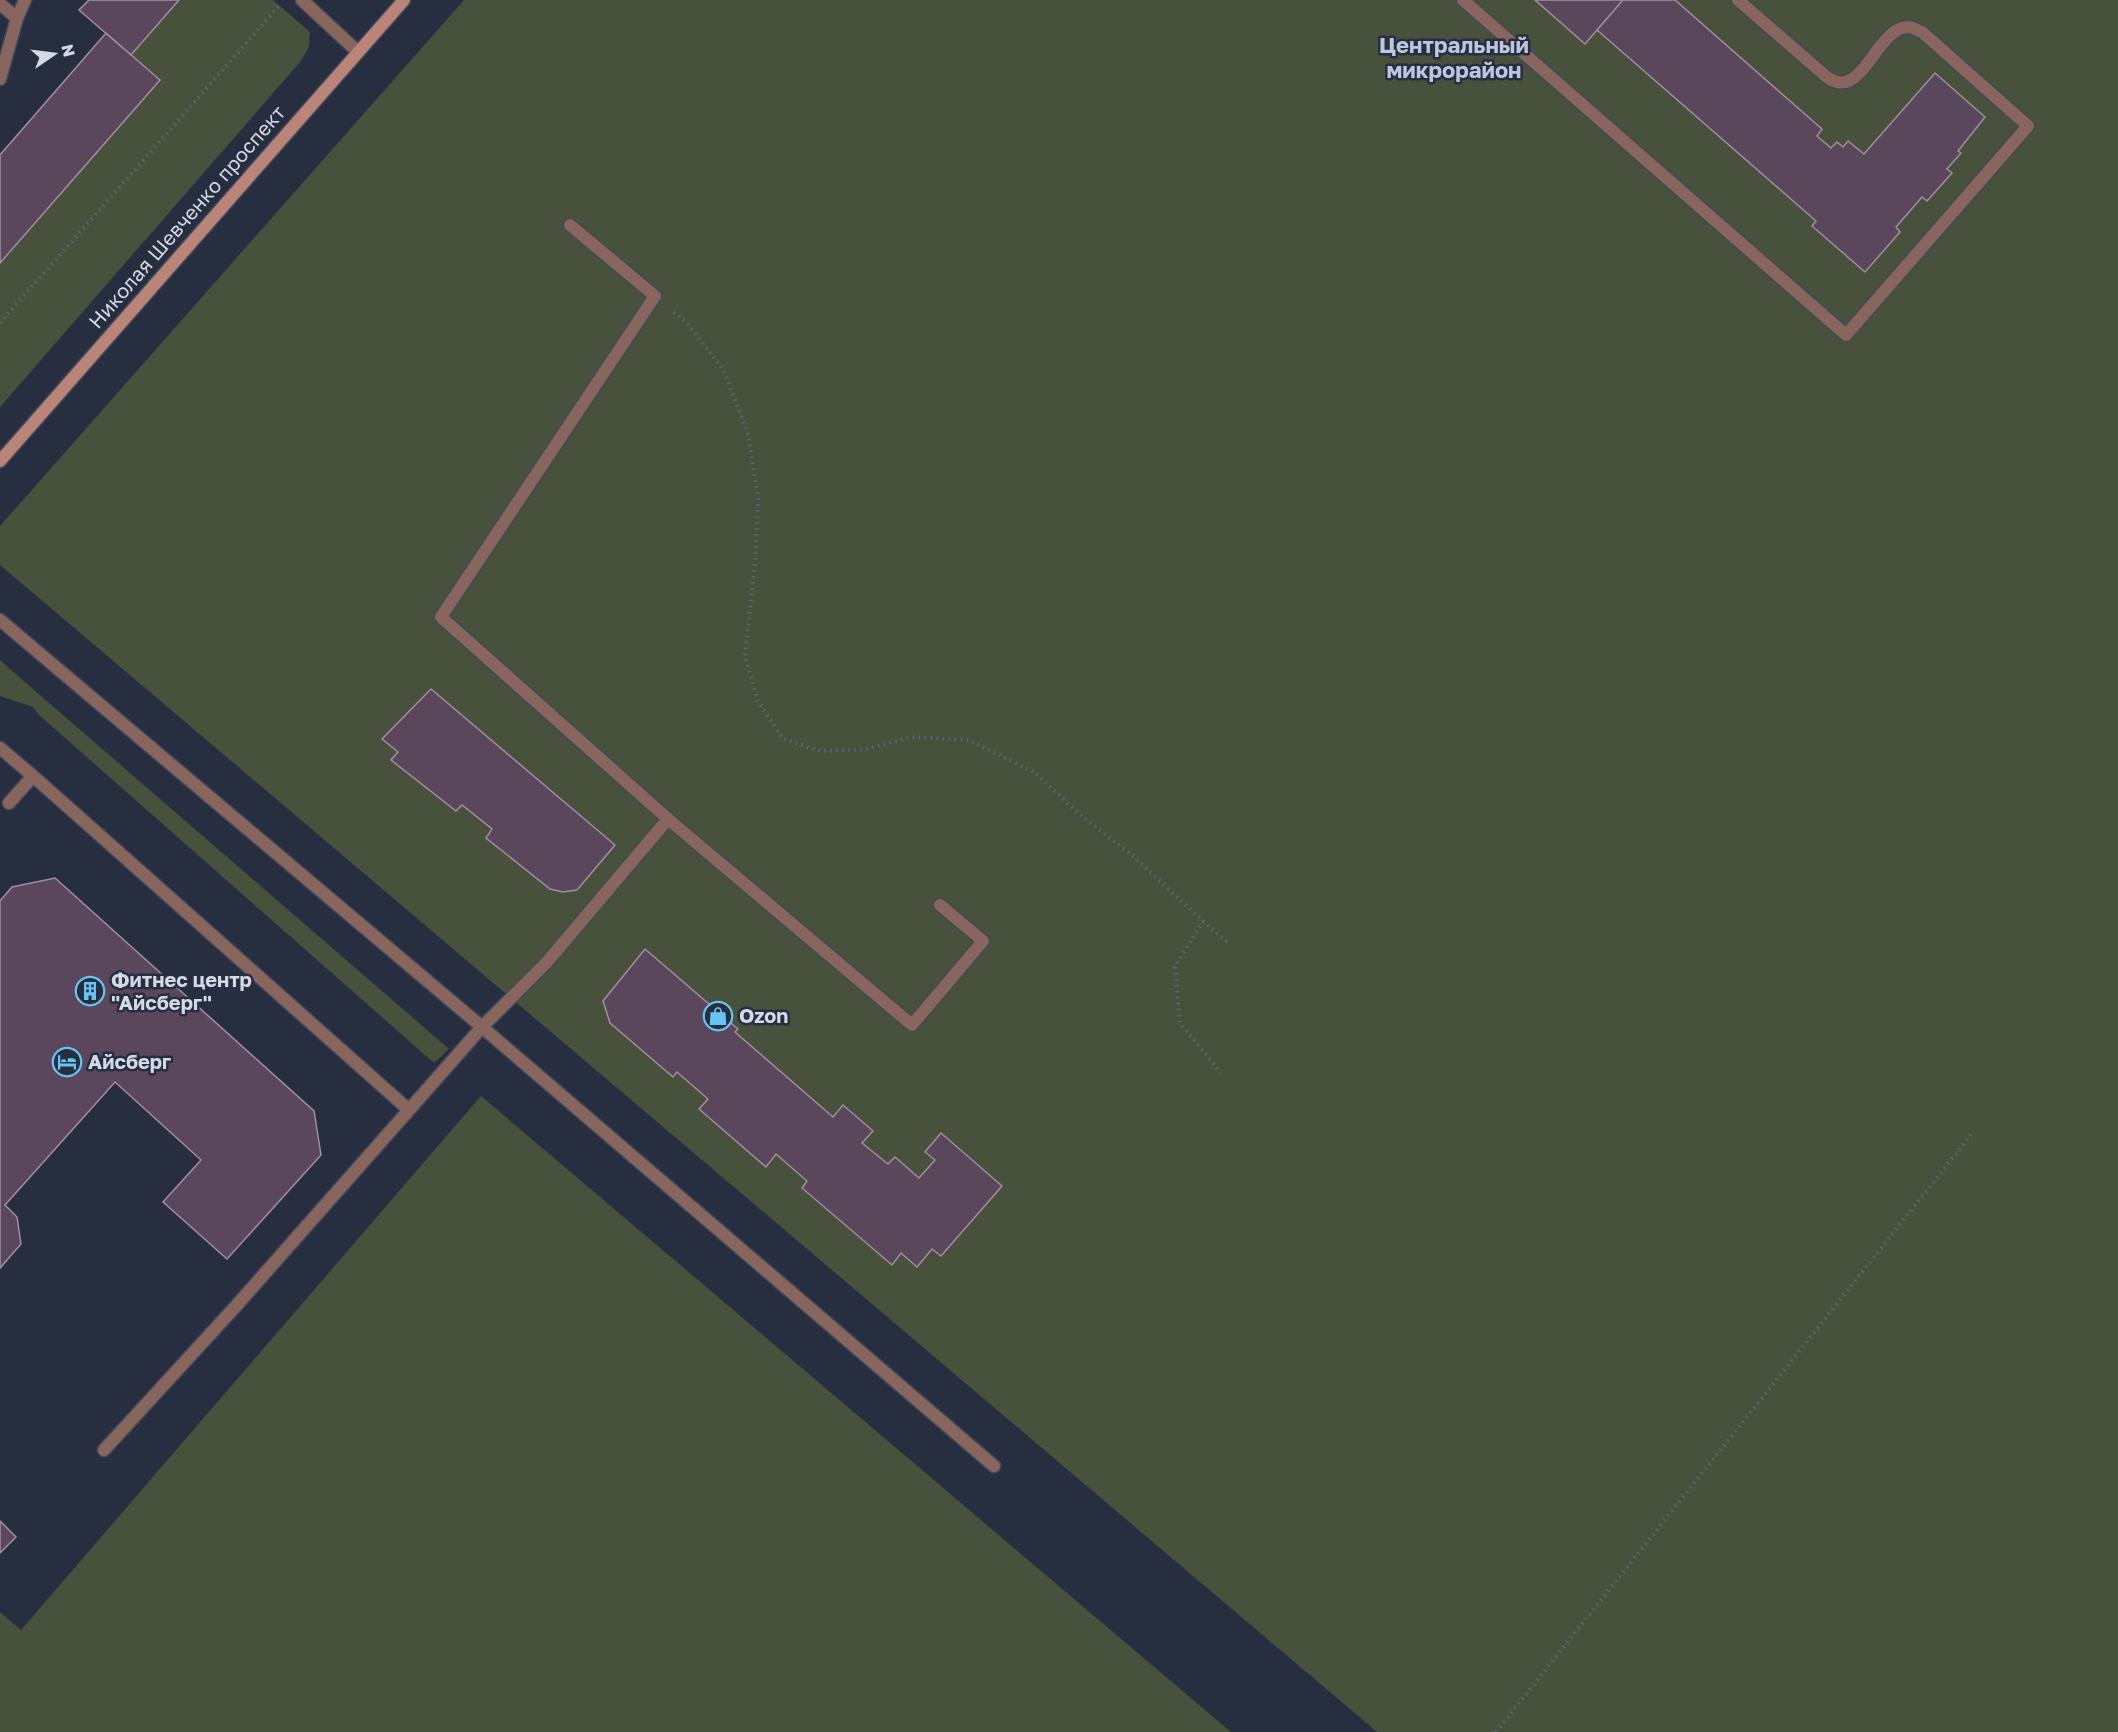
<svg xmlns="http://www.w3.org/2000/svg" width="2118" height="1732" font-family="'Golos Text',sans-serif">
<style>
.green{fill:#48513c}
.building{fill:#5b475c;stroke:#a08ea1;stroke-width:1.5}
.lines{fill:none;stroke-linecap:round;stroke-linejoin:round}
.service-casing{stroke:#43495a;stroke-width:15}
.secondary-casing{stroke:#43495a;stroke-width:15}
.path{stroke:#5d6474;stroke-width:4;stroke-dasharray:1.5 4.5;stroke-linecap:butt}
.service{stroke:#88665e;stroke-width:12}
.secondary{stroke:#bb8479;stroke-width:12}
.labels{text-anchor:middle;stroke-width:5;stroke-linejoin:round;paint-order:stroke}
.street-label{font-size:20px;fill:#d4d9e5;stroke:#272e40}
.poi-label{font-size:20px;font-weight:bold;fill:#d4d9e5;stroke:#272e40;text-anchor:start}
.quarter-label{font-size:22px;font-weight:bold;fill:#bdc6de;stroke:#272e40}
</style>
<rect width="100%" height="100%" fill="#272e40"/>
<!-- green -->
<path class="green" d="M179,0h94l37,32 -1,15 -8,14 -301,346v-144l131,-208z
M464,0h1654v1732h-741l-1377,-1167v-39z
M0,660l26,23 423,366 -15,14 -395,-348 -6,-8 -33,-11z
M481,1096l750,636h-1231v-120l21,18z"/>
<!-- building -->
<path class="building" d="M89,0h90l-48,55 -52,-45z
M1535,0h88l-38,44z
M1623,0h52l147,129 -5,7 14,12 6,-6 6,5 5,-6 16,13 71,-81 50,44 -27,34 3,2 -14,16 5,4 -25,28 -5,-4 -26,30 4,5 -35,40 -53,-46 4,-5 -219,-191z
M106,33l54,47 -160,183v-108z
M431,689l184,156 -38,45 -14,2 -13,-3 -64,-51 6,-9 -30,-24 -6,6 -65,-51 7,-8 -16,-13z
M55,878l259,233 7,44 -94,104 -64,-57 38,-42 -86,-78 -110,123 12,12 4,27 -21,24v-367l12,-14z
M645,949l93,80 -3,3 98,85 10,-12 30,26 -11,12 26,21 7,-7 24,21 16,-18 -10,-8 16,-19 61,53 -61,70 -9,-7 -15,18 -16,-14 -9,12 -90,-77 5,-7 -31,-27 -10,13 -67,-58 9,-10 -31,-27 -4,5 -63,-54 -7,-22z
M0,1521l16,16 -16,16z"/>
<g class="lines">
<!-- service casing -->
<g class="service-casing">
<path id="service" d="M302,0l56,52
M1463,0l383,335 182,-209 -106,-94c-4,-1 -9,-5 -13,-5 -26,-1 -40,48 -63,55 -7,2 -13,-1 -18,-4l-90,-78
M0,4l17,14
M0,79l17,-61 8,-18
M570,225l85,71 -214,321 227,202
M0,620l482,407 -73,83
M0,748l33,28
M9,803l24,-27 376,334 -173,196 -132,144
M940,905l43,36 -71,84 -244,-206 -121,143 -65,65 512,439"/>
</g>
<!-- secondary casing -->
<g class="secondary-casing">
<path id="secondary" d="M0,461l404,-461"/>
</g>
<!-- path -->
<path class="path" d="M674,312l13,11 36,46 25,64 10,66 -3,63 -10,94 13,45 25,38 38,12 45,-2 46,-12 56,3 66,32 50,46 48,37 71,66 -28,46 5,56 41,50
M0,323l279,-317
M1203,921l27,23
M1496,1732l476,-598"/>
<!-- service -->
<use href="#service" class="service"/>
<!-- secondary -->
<use href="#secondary" class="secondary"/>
</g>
<!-- icons -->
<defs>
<g id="building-ring" transform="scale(1.5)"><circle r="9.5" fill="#272e40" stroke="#69c3f1" stroke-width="1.5"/><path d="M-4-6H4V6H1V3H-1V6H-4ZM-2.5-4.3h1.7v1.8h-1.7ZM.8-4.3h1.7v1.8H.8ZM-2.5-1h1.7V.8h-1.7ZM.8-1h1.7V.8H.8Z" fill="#69c3f1"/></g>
<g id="shop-ring" transform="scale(1.5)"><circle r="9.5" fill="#272e40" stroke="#69c3f1" stroke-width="1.5"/><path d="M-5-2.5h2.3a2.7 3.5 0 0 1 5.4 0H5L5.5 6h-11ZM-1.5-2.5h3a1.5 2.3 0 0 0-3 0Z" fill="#69c3f1"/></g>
<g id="hotel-ring" transform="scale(1.5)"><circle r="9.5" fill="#272e40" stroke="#69c3f1" stroke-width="1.5"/><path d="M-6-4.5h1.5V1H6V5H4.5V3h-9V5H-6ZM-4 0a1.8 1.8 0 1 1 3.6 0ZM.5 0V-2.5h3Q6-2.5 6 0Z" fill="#69c3f1"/></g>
</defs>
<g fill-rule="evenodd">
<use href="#building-ring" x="90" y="991"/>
<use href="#shop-ring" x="718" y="1016"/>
<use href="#hotel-ring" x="67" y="1062"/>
</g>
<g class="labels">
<!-- street labels -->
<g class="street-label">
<text transform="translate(187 217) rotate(-49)" y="7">Николая Шевченко проспект</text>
</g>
<!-- poi labels -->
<g class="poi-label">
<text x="111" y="987">Фитнес центр<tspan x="111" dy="23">"Айсберг"</tspan></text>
<text x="739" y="1023">Ozon</text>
<text x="88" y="1069">Айсберг</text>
</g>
<!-- quarter labels -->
<g class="quarter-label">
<text x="1454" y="53">Центральный<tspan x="1454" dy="25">микрорайон</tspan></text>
</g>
</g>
<!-- north arrow -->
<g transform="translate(54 54) rotate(76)" stroke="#272e40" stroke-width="4.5" paint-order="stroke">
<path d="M0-4.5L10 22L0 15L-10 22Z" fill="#d4d9e5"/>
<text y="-9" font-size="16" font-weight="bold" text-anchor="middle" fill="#d4d9e5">N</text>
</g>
</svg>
